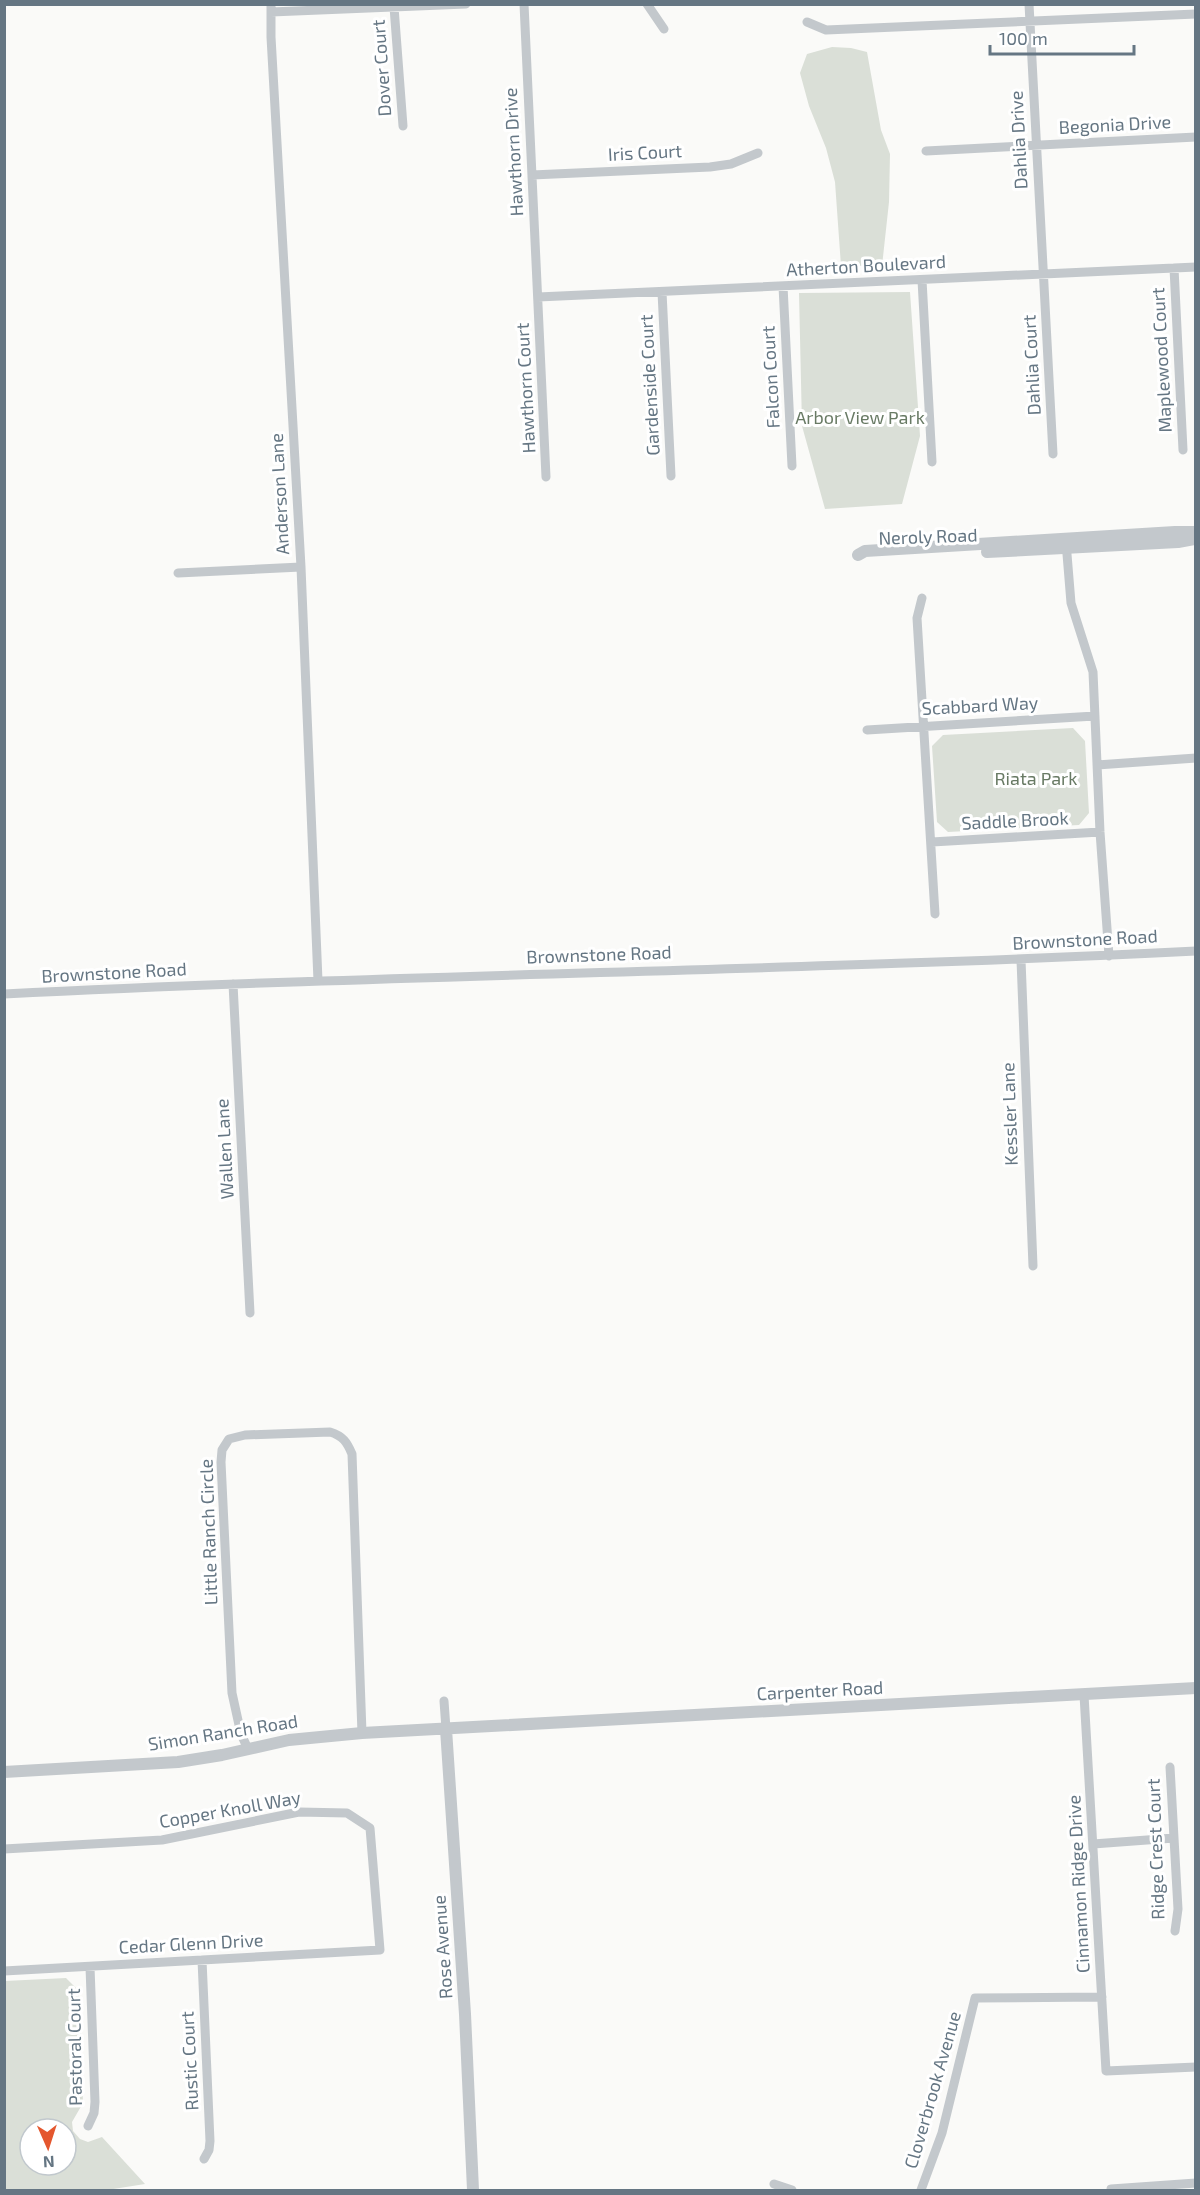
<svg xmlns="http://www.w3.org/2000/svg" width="1200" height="2195" font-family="'Exo 2',sans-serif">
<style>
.green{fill:#dadfd7;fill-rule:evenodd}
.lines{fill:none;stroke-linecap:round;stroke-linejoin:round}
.minor{stroke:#c3c8cc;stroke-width:9}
.tertiary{stroke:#c3c8cc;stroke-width:12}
.labels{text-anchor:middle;stroke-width:6;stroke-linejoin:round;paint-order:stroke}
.street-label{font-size:18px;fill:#657683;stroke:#fff}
.park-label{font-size:18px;fill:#687a64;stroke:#fff}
</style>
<rect width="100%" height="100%" fill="#fafaf8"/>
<!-- green -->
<path class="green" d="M832,47l19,1 16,4 14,78 9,24 -1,48 -7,64h-41l-6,-84 -9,-34 -17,-42 -9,-33 7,-19z
M910,292l10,144 -18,68 -77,5 -23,-83 -3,-133z
M1073,728l12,13 4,72 -10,12 -131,7 -11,-10 -5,-76 11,-11z
M66,1978l13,13 4,112 -11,19 1,9 7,8 8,3 14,-5 43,47 -38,6h-102v-209zM30,2129h36v36h-36z"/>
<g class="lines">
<!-- minor -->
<path class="minor" d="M271,4v33l30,530 17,414
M524,4l22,473
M647,4l17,25
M1029,4l24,450
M394,7l9,119
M271,12l195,-8
M807,22l19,8 370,-16
M926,151l270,-14
M532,175l178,-8 21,-3 27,-11
M1174,268l9,182
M922,280l10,182
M783,286l9,180
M662,292l9,184
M538,297l658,-30
M1066,542l5,61 22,69 7,160 9,124
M178,573l123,-6
M922,598l-5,20 18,296
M867,730l228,-14
M1097,765l99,-7
M932,842l168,-10
M1021,960l12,306
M233,984l17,329
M4,994c397,-20 795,-23 1192,-43
M1084,1695l22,376 90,-4
M444,1701l2,28
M248,1749l-7,-15 -9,-41 -11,-231 1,-12 7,-11 16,-4 85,-3c13,4 17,10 22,22l10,279
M1170,1767l8,142 -3,22
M1093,1844l81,-6
M4,1849l158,-9 137,-28 48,1 23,15 10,122 -376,21
M202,1960l8,181 -1,9 -5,9
M88,2126l6,-13 1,-11 -5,-135
M774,2184l18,6
M921,2190l21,-57 33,-135 127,-1
M1111,2190v-1l85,-6"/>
<!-- tertiary -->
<path class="tertiary" d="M987,552l191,-10 16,-3
M858,555l7,-4 310,-19h21
M446,1729l19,285 8,176
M4,1772l174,-10 44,-7 67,-15 73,-7 834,-45"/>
</g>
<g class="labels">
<!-- street labels -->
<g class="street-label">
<text transform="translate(382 68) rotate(-94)" y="6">Dover Court</text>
<text transform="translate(1115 125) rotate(-3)" y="6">Begonia Drive</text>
<text transform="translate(1019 140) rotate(-93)" y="6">Dahlia Drive</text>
<text transform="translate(514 152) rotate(-93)" y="6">Hawthorn Drive</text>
<text transform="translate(645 153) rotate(-3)" y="6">Iris Court</text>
<text transform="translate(866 266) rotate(-3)" y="6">Atherton Boulevard</text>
<text transform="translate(1162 360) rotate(-93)" y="6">Maplewood Court</text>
<text transform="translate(1032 365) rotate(-93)" y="6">Dahlia Court</text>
<text transform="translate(771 377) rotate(-93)" y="6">Falcon Court</text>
<text transform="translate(650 385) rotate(-93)" y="6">Gardenside Court</text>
<text transform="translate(526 388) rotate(-93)" y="6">Hawthorn Court</text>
<text transform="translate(280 494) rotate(-93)" y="6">Anderson Lane</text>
<text transform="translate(928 537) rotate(-2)" y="6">Neroly Road</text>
<text transform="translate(980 706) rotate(-3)" y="6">Scabbard Way</text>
<text transform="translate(1015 821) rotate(-3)" y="6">Saddle Brook</text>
<text transform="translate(1085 940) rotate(-3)" y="6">Brownstone Road</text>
<text transform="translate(599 955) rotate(-2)" y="6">Brownstone Road</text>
<text transform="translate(114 973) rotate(-3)" y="6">Brownstone Road</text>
<text transform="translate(1010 1114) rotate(-92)" y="6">Kessler Lane</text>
<text transform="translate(225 1149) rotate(-93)" y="6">Wallen Lane</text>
<text transform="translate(209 1532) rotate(-92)" y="6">Little Ranch Circle</text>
<text transform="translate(820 1691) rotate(-3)" y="6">Carpenter Road</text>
<text transform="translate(223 1733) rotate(-9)" y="6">Simon Ranch Road</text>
<text transform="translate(230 1810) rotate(-10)" y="6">Copper Knoll Way</text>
<text transform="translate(1156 1849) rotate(-92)" y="6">Ridge Crest Court</text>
<text transform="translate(1079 1884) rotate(-93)" y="6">Cinnamon Ridge Drive</text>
<text transform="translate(191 1944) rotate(-3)" y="6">Cedar Glenn Drive</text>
<text transform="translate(443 1947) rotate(-94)" y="6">Rose Avenue</text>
<text transform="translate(75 2047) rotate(-91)" y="6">Pastoral Court</text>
<text transform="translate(190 2061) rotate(-93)" y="6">Rustic Court</text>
<text transform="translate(933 2090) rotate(-74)" y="6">Cloverbrook Avenue</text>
</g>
<!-- park labels -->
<g class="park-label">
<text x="860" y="424">Arbor View Park</text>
<text x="1036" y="785">Riata Park</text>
</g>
</g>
<!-- border -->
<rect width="1200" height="2195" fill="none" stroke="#657683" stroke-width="12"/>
<!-- north arrow -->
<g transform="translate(48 2147) rotate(177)"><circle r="28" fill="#ffffff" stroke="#c1c8cd" stroke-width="1.5"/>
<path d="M0-4.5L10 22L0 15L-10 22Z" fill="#e4572e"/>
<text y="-9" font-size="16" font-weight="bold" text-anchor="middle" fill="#657683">N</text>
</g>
<!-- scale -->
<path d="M990 45v9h144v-9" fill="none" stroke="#657683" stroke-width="3"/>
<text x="999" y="45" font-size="18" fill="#657683" stroke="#ffffff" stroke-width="4.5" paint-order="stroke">100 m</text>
</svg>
